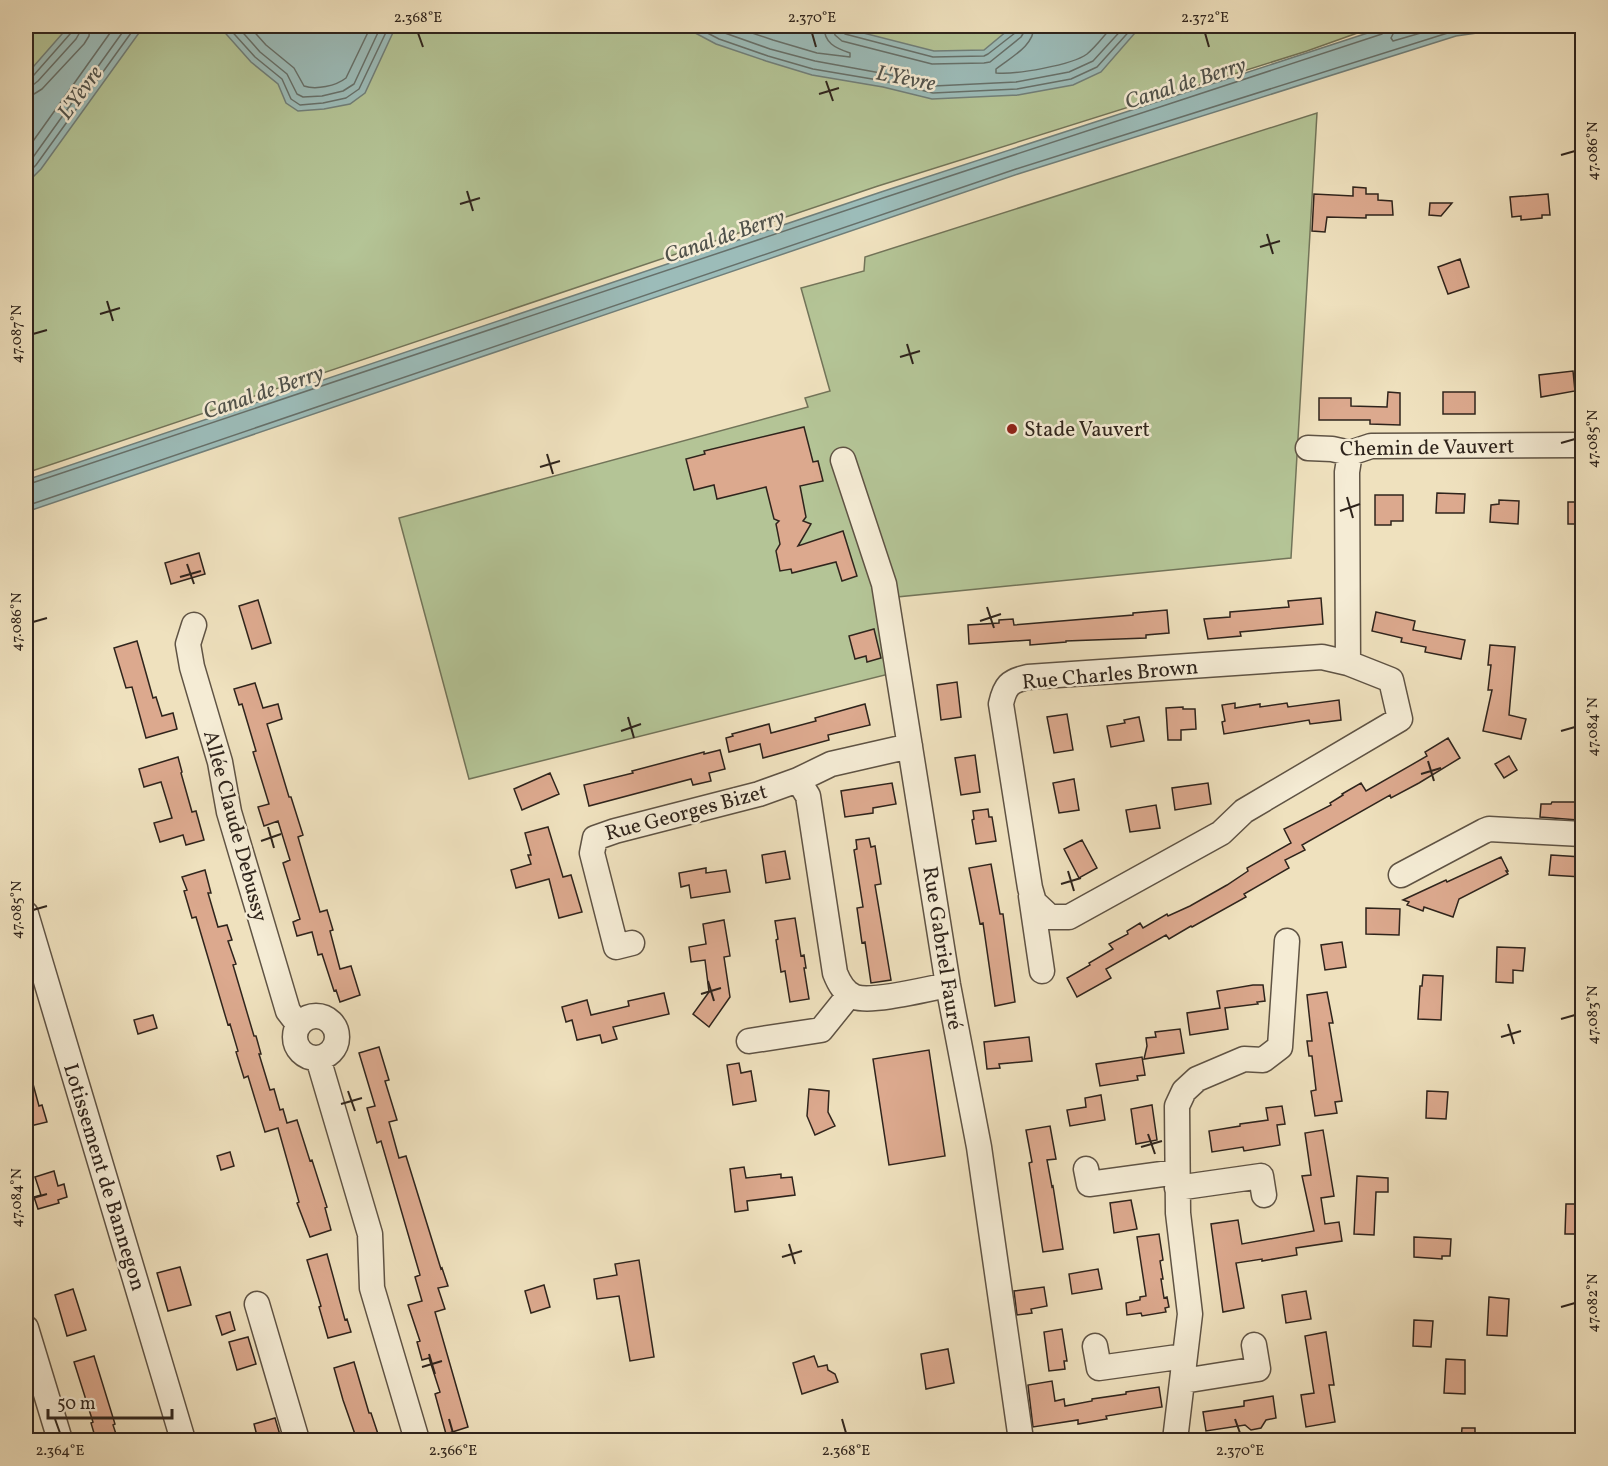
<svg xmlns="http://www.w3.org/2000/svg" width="1608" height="1466" font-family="Vollkorn,serif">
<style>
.green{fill:#b4c496;stroke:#727459;stroke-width:1.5}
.water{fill:#9cbcb9;stroke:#707f7a;stroke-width:1.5}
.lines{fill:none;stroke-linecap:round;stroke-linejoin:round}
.shore{stroke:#66706a;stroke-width:1.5}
.building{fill:#dca98e;stroke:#2f241c;stroke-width:1.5}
.minor-casing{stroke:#5f5344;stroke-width:27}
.minor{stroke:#f5ecd5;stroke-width:24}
.ticks{fill:none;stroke:#2f241c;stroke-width:2}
.poi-dot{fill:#8f2418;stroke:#f5ecd5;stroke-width:2}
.labels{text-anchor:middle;stroke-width:5;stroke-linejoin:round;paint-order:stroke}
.poi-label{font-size:21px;fill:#2f241c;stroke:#f5ecd5;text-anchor:start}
.street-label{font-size:21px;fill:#2f241c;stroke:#f5ecd5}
.water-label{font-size:22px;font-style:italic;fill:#50524b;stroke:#f5ecd5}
.neatline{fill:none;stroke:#2f241c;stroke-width:2}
.ticks-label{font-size:15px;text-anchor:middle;fill:#2f241c}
</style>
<rect width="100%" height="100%" fill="#efe1be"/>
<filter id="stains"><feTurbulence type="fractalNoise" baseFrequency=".00333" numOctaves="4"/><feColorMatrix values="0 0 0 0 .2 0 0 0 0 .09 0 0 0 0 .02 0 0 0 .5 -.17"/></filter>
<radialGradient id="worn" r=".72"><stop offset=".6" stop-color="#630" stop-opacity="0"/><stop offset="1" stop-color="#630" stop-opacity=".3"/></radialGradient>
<!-- green -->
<path class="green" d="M26,26h1351l-70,25 -429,135 -852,287z
M1317,113l-26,445 -414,41 12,75 -420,105 -70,-261 409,-111 -3,-9 25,-7 -29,-103 63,-17 1,-14z"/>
<!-- water -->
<path class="water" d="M69,26h75l-103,143 -15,15v-109z
M219,26h177l-31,67 -15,11 -26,5 -26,2 -12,-8 -8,-19 -27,-22z
M682,26h154l98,25 50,-1 29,-24h128l-40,46 -28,13 -55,10 -86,4 -49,-12 -71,-12 -46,-14 -50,-17z
M1389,26h137l-70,10 -438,138 -992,338v-32l855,-288z"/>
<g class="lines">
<!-- shore -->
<path class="shore" d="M227,26l28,31 27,22 9,20 9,6 23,-2 23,-5 13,-9 30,-63
M237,26l23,26 27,22 10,20 6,3 19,-1 21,-5 11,-7 27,-58
M249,26l17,19 28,23 10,18c12,4 32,0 42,-8l25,-52
M694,26l25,13 49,17 45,13 71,12 49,12 84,-4 54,-10 26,-12 37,-41
M710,26l12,6 48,17 45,12 71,13 48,12 82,-4 53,-10 24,-11 32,-35
M731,26l42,14 44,13 33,4v-4c-15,-5 -26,-10 -26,-27
M833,26l2,9 7,6 90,23 52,-1 6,-1 31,-25 3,-5 1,-6
M840,26l1,5 4,3 88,23 51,-1 4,-2 27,-21 3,-7
M1034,26c0,20 -23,31 -38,43v4c19,2 76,-8 91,-19 10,-8 18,-20 26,-28
M1395,26l-1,6 -3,6 2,3 52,-15
M26,78l7,-2 37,-42 3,-4 1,-4
M26,86l7,-1 5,-4 38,-42 4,-7 1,-6
M26,95l8,-1 8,-5 42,-45 5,-8 1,-10
M26,151l89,-125
M26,165l5,-5 96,-134
M26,175l10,-10 100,-139
M26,485l857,-287 499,-164 4,-3 1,-5
M26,506l990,-337 438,-138 32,-5"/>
</g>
<!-- building -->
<path class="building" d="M1353,187l13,1v6h12v6l14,1 1,14h-27v3l-39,-1 -2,15 -13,-1 2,-37 39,2z
M1548,194l2,21h-8v3l-21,2v-4l-9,1 -2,-20z
M1430,203h22l-11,13 -12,-1z
M1460,259l9,28 -21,7 -10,-27z
M1573,371l2,20 -34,6 -2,-22z
M1388,392l12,1v32l-30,-1v-4h-51v-22h32v8l36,1z
M1443,392h32v22h-32z
M804,427l9,35 5,-1 5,20 -23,5 6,31 -3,4 8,3 -13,22 45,-15 14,45 -15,5 -6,-19 -44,11 -1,-4 -11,2 -4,-20 4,-7 -4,-20 3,-3 -5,-2 -8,-32 -49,12 -3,-14 -20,5 -8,-31 19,-5 -1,-3z
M1437,493l28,1 -1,19h-28z
M1375,495h28v26h-12v4h-16z
M1499,500l20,1 -1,23 -28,-2 1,-17 8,-1z
M1568,502h14v22h-14z
M199,553l6,21 -34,10 -6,-21z
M1321,598l2,26 -83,8 1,4 -33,3 -4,-20 26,-2v-5l59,-5 -1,-6z
M258,600l13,43 -19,6 -13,-43z
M1167,610l2,23 -23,2v3l-80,3v1l-36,3v-5l-61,4 -1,-19 31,-2v-3l14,-1 1,6 119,-10v-2z
M1376,612l39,9 -2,9 52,10 -4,19 -36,-7 1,-5 -25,-5 1,-4 -30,-7z
M874,629l7,29 -14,4 -1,-6 -11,3 -6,-23z
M137,641l16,57 3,-1 6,19 11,-3 4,16 -31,9 -14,-51 -6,1 -12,-40z
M1490,645l25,2 -6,68 17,4 -5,20 -38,-8 9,-41h-4l3,-25h-3z
M957,682l4,35 -20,3 -4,-35z
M255,683l8,25 15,-4 4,15 -15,5 22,73h2l12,38 -5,2 22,75 7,-2 6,20 -3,1 10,38 11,-3 9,29 -20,7 -4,-12 -2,1 -12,-37 -4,1 -6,-23 -15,4 -4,-14 7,-3 -17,-56 7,-3 -12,-39 -14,5 -6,-19 11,-3 -16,-52 3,-1 -14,-47 -3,1 -5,-16z
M1339,700l2,20 -31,4 -1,-4 -85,14 -2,-12 3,-1 -3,-16 13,-2v5l25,-4v3l27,-4 1,4z
M865,704l5,21 -42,10 1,5 -66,18 -3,-14 -31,8 -3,-14 7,-2 -1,-2 37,-10 2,9 45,-12 -1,-3z
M1183,707v2h12l1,20 -15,1v10h-13l-2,-32z
M1067,714l6,36 -19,3 -7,-36z
M1139,717l5,24 -33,6 -4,-21 18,-3 -1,-3z
M1448,738l12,20 -41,25 -28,15 -1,-3 -88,50 3,5 -20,10 4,8 -45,26 2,3 -54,30 -1,-1 -22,13 -3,-4 -60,34 5,9 -34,19 -10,-19 23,-13 -1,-2 24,-14 -4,-5 19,-10 -1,-3 13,-8 3,5 24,-14 1,2 22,-10 37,-21 21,-14 -1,-3 44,-25 -7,-14 47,-24 -1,-2 13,-8 -1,-1 19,-11 5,8 61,-35 -2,-4z
M720,750l5,19 -16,4 2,8 -18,4 -2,-6 -102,27 -5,-21 49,-12 -1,-2 72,-19v2z
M975,755l5,37 -19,3 -6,-37z
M1509,756l8,14 -13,8 -9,-14z
M178,757l4,15 -1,1 11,39 4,-1 8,29 -18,5 -3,-10 -23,7 -6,-19 18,-5 -11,-36 -17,5 -5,-18z
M550,773l9,21 -37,16 -8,-21z
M1074,779l5,31 -20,3 -6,-30z
M892,783l4,21 -23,4v5l-28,4 -4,-26z
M1208,783l3,21 -36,6 -3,-22z
M1552,802h27l-1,18 -38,-3 1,-13h10z
M1156,805l4,23 -30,4 -4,-22z
M988,809l1,8h3l4,24 -20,3 -4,-24 2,-1 -1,-8z
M548,827l15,50 8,-2 11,37 -23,6 -10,-39 -33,9 -5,-18 20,-6 -3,-9h3l-6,-22z
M869,838l2,9 4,-1 6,38 -6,1 16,95 -20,3 -6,-41 -3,1 -5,-35 6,-1 -9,-57 3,-1 -1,-9z
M1082,840l15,28 -18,10 -15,-29z
M785,851l5,28 -24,4 -4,-28z
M1551,855l31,2v20l-33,-2z
M1501,857l7,14h-2l2,3 -49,25 -6,18 -29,-10 -1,4 -16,-6 2,-3 -6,-2 43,-20 1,2z
M991,864l9,50h3l12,88 -20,4 -12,-83 -3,1 -11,-56z
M706,868v5l20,-3 4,22 -39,6 -2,-13 -8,2 -2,-14z
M205,870l6,23h-3l10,34 9,-2 5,15 -4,1 8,23 -3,1 21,71h2l5,18h-2l11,36 4,-1 6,21 3,-1 4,14 10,-3 13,41 2,-1 15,47 -2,1 6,22 -21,7 -13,-34 2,-1 -21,-74 -13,4 -17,-56 -4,2 -8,-26 2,-1 -8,-27 -2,1 -32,-108 -4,1 -8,-27 3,-1 -5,-13z
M1366,908l34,1 -1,26 -33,-1z
M795,918l6,38 3,-1 2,13h-2l5,31 -19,3 -5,-31 -4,1 -5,-32 2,-1 -3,-18z
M724,920l6,36 -6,1 6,40 -21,30 -16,-13 16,-22 -4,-32 -14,2 -2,-15 17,-3 -3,-20z
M1342,942l4,25 -21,3 -4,-25z
M1497,947l28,1 -2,23 -10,-1v13l-17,-1z
M1423,975l20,1 -2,44 -23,-1 2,-33h2z
M1253,985h10l2,16 -8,1 1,2 -33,4 3,21 -38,6 -3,-22 33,-5 -3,-17z
M1327,992l6,31h-4l13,78 -7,1 2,11 -22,3 -4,-25 5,-1 -4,-34h-3l-2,-15h5l-5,-46z
M664,993l5,21 -56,13 4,12 -15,4 -2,-8 -23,5 -5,-20 -6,2 -4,-15 25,-7 4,15 38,-9 -1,-5z
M153,1015l4,13 -19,6 -4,-14z
M1180,1029l4,24 -40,6 3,-13 -1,-8 10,-1 -1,-5z
M1029,1037l3,24 -33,3 1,4 -13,1 -3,-27z
M379,1047l10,33 -4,1 12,39 -8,2 10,36 7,-2 35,113 1,-1 6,18 -10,2 7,21 -10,3 33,115 -22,7 -11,-40 5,-2 -11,-34 -7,2 -5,-18 3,-1 -12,-36 14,-4 -7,-24 5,-2 -39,-134 -4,2 -10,-35 8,-2 -16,-53z
M929,1050l16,106 -56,9 -16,-106z
M1142,1057l3,18 -8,1 1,4 -38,6 -4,-22z
M739,1063l2,10 10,-2 5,30 -23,4 -6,-40z
M30,1073l9,33 3,-1 5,17 -21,5v-53z
M809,1089l20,2 -1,21 7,14 -20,9 -8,-19z
M1427,1091l21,1 -2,27 -20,-1z
M1101,1095l4,25 -35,6 -3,-16 19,-3 -1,-9z
M1152,1105l5,35 -21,4 -5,-35z
M1282,1106l3,18 -8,1 3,20 -36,6 -1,-4 -31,5 -3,-21 31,-5v-2l28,-4 -2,-12z
M1050,1126l6,33 -9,1 5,27 1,-1 10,63 -20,3 -14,-89 3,-1 -6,-32z
M1323,1130l11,66 -13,2 4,26 14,-2 3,19 -46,7 1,7 -35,6v-2l-26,4 8,45 -21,4 -12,-88 27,-4 4,24 72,-13 -12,-55 9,-1 -6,-42z
M230,1152l4,14 -13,4 -4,-14z
M744,1167l2,11 35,-4v4l11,-1 3,18 -48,6 1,9 -13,2 -5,-43z
M54,1171l4,15 6,-2 3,13 -9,3 1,3 -21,6 -4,-12 7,-2 -6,-18z
M1357,1176l31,2v14h-12l-2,43 -20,-1z
M1131,1200l6,29 -23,4 -4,-30z
M1566,1204h16v30h-17z
M1159,1234l4,26 -3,1 3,18h-2l3,19 3,-1 2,10 -4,1 1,4 -24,4 -1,-3 -14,2 -1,-12 14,-3v-3l6,-1 -9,-59z
M1414,1237l37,2 -1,17h-8v3l-28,-2z
M327,1254l18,66 2,-1 4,13 -23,6 -9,-31 2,-1 -14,-46z
M639,1260l15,97 -24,4 -11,-65 -22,3 -3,-20 23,-4 -2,-11z
M180,1267l11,38 -23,6 -11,-38z
M1098,1269l4,20 -30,5 -3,-20z
M544,1285l6,22 -19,6 -6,-22z
M1044,1287l3,19 -16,3 1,4 -15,2 -3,-24z
M73,1289l13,41 -19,6 -12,-41z
M1306,1291l5,28 -25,4 -4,-28z
M1489,1297l20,2 -2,37 -20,-1z
M230,1312l5,18 -13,5 -6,-19z
M1414,1320l19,1 -2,26 -18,-1z
M1062,1329l5,32h-3l1,8 -16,2 -5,-39z
M1326,1332l8,53h-5l6,37 -29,5 -5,-32 13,-2 -9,-57z
M248,1337l8,27 -19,6 -8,-28z
M948,1349l6,34 -28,6 -5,-35z
M94,1356l21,68 -2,1 5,15h-22l-5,-17 2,-1 -19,-60z
M814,1356l4,11 9,-2 1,5 7,4 3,8 -36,12 -9,-31z
M1446,1359l19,1v34l-21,-1z
M354,1362l15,51h2l9,27h-23l-14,-40 -9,-32z
M1052,1381l3,20 9,-2 1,7 27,-5v-2l34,-5v-2l33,-5 3,20 -56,9 1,3 -29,5v-4l-45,7 -5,-42z
M1273,1396l3,22 -10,2 -5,8 -10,2 -6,-5 -39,6 -3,-19 41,-6v-5z
M275,1418l5,17 -3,1 1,4h-20l-4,-16z
M1462,1428h13v12h-14z"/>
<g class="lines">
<!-- minor casing -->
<g class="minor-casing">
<path id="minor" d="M1308,448l24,1 18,4 21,-7 211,-1
M843,460l41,124 64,401 31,162 42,293
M194,625l-6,19 4,23 28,95 9,50 59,199 10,13
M1348,663l-26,-6 -294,20c-19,4 -23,9 -27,27l29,184 4,14 16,15h19l152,-84 23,-22 156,-92 -9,-39 -43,-17 -1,-191 3,-19
M798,780l10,16 27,177c4,10 9,20 20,24 17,6 72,-8 93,-12
M1401,875l83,-44 5,-2 93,5
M1031,896l11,75
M26,914l157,526
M632,943l-16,4 -24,-94 3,-15 20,-7 144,-37 39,-14 33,-16 79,-18
M295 1037a21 21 0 1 1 42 0a21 21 0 1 1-42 0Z
M749,1041l72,-11 29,-36
M318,1058l52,176 2,54 45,152
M1086,1169l3,15 88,-12
M1177,1188l84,-12 3,19
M257,1304l40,136
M26,1328l34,112
M1095,1346l4,22 86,-12
M1183,1381l75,-12 -4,-24
M1175,1440l15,-126 -12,-101 -1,-107 7,-15 13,-12 47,-20 19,1 17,-13 7,-106"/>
</g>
<!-- minor -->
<use href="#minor" class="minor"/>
</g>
<!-- ticks -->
<path class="ticks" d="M418,33l5,14M812,33l4,14M1205,33l4,14M826,81l7,20M819,94l20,-6M1561,155l14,-4M467,191l6,20M460,204l20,-6M1267,234l6,20M1260,247l20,-6M107,301l6,20M100,314l20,-6M33,334l14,-4M907,344l6,20M900,357l20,-6M1561,443l14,-4M547,454l6,20M540,467l20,-6M1347,497l6,21M1340,511l20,-7M187,564l7,20M180,577l21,-6M987,607l7,21M980,621l21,-7M33,622l14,-4M628,717l6,21M621,731l20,-7M1561,731l14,-4M1428,761l6,20M1421,774l20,-6M268,827l6,21M261,841l20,-7M1068,871l6,20M1061,884l20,-6M33,910l14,-4M708,981l6,20M701,994l20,-6M1561,1019l14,-4M1508,1024l6,20M1501,1037l20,-6M348,1091l7,20M341,1104l21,-6M1148,1134l7,20M1141,1147l21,-6M33,1198l14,-4M789,1244l6,20M782,1257l20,-6M1561,1307l14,-4M429,1354l6,20M422,1367l20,-6M55,1419l5,14M449,1419l4,14M842,1419l4,14M1235,1419l5,14"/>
<!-- markers -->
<circle class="poi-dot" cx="1012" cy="429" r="6"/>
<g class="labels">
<!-- poi labels -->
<g class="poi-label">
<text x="1024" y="436">Stade Vauvert</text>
</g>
<!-- street labels -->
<g class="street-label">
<text transform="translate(1427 447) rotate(-1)" y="7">Chemin de Vauvert</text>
<text transform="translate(1110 674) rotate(-5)" y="7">Rue Charles Brown</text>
<text transform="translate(686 812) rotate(-15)" y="7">Rue Georges Bizet</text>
<text transform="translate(236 826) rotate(75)" y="7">Allée Claude Debussy</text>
<text transform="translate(943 948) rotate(81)" y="7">Rue Gabriel Fauré</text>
<text transform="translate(105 1177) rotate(73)" y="7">Lotissement de Bannegon</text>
</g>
<!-- water labels -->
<g class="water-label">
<text transform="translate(906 77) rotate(11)" y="8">L'Yèvre</text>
<text transform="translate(1185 82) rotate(-18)" y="8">Canal de Berry</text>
<text transform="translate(79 92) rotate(-54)" y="8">L'Yèvre</text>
<text transform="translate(724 235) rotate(-19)" y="8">Canal de Berry</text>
<text transform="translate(263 391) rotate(-19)" y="8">Canal de Berry</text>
</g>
</g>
<!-- margin -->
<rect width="1608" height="1466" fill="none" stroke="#efe1be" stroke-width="66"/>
<!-- scale -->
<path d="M48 1409v9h124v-9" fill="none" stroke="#2f241c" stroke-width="3"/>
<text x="57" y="1409" font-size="18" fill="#2f241c" stroke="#f5ecd5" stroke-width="4.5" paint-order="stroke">50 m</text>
<rect x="33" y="33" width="1542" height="1400" class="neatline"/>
<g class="ticks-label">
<text x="418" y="22">2.368°E</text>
<text x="812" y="22">2.370°E</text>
<text x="1205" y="22">2.372°E</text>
<text transform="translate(1592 151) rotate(-90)" y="5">47.086°N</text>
<text transform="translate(16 334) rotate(-90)" y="5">47.087°N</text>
<text transform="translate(1592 439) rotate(-90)" y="5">47.085°N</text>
<text transform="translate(16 622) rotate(-90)" y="5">47.086°N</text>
<text transform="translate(1592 727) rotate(-90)" y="5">47.084°N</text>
<text transform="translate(16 910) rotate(-90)" y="5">47.085°N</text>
<text transform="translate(1592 1015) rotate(-90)" y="5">47.083°N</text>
<text transform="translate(16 1198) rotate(-90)" y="5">47.084°N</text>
<text transform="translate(1592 1303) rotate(-90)" y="5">47.082°N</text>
<text x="60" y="1455">2.364°E</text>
<text x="453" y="1455">2.366°E</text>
<text x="846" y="1455">2.368°E</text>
<text x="1240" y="1455">2.370°E</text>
</g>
<rect width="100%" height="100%" filter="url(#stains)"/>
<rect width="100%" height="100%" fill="url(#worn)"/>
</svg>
